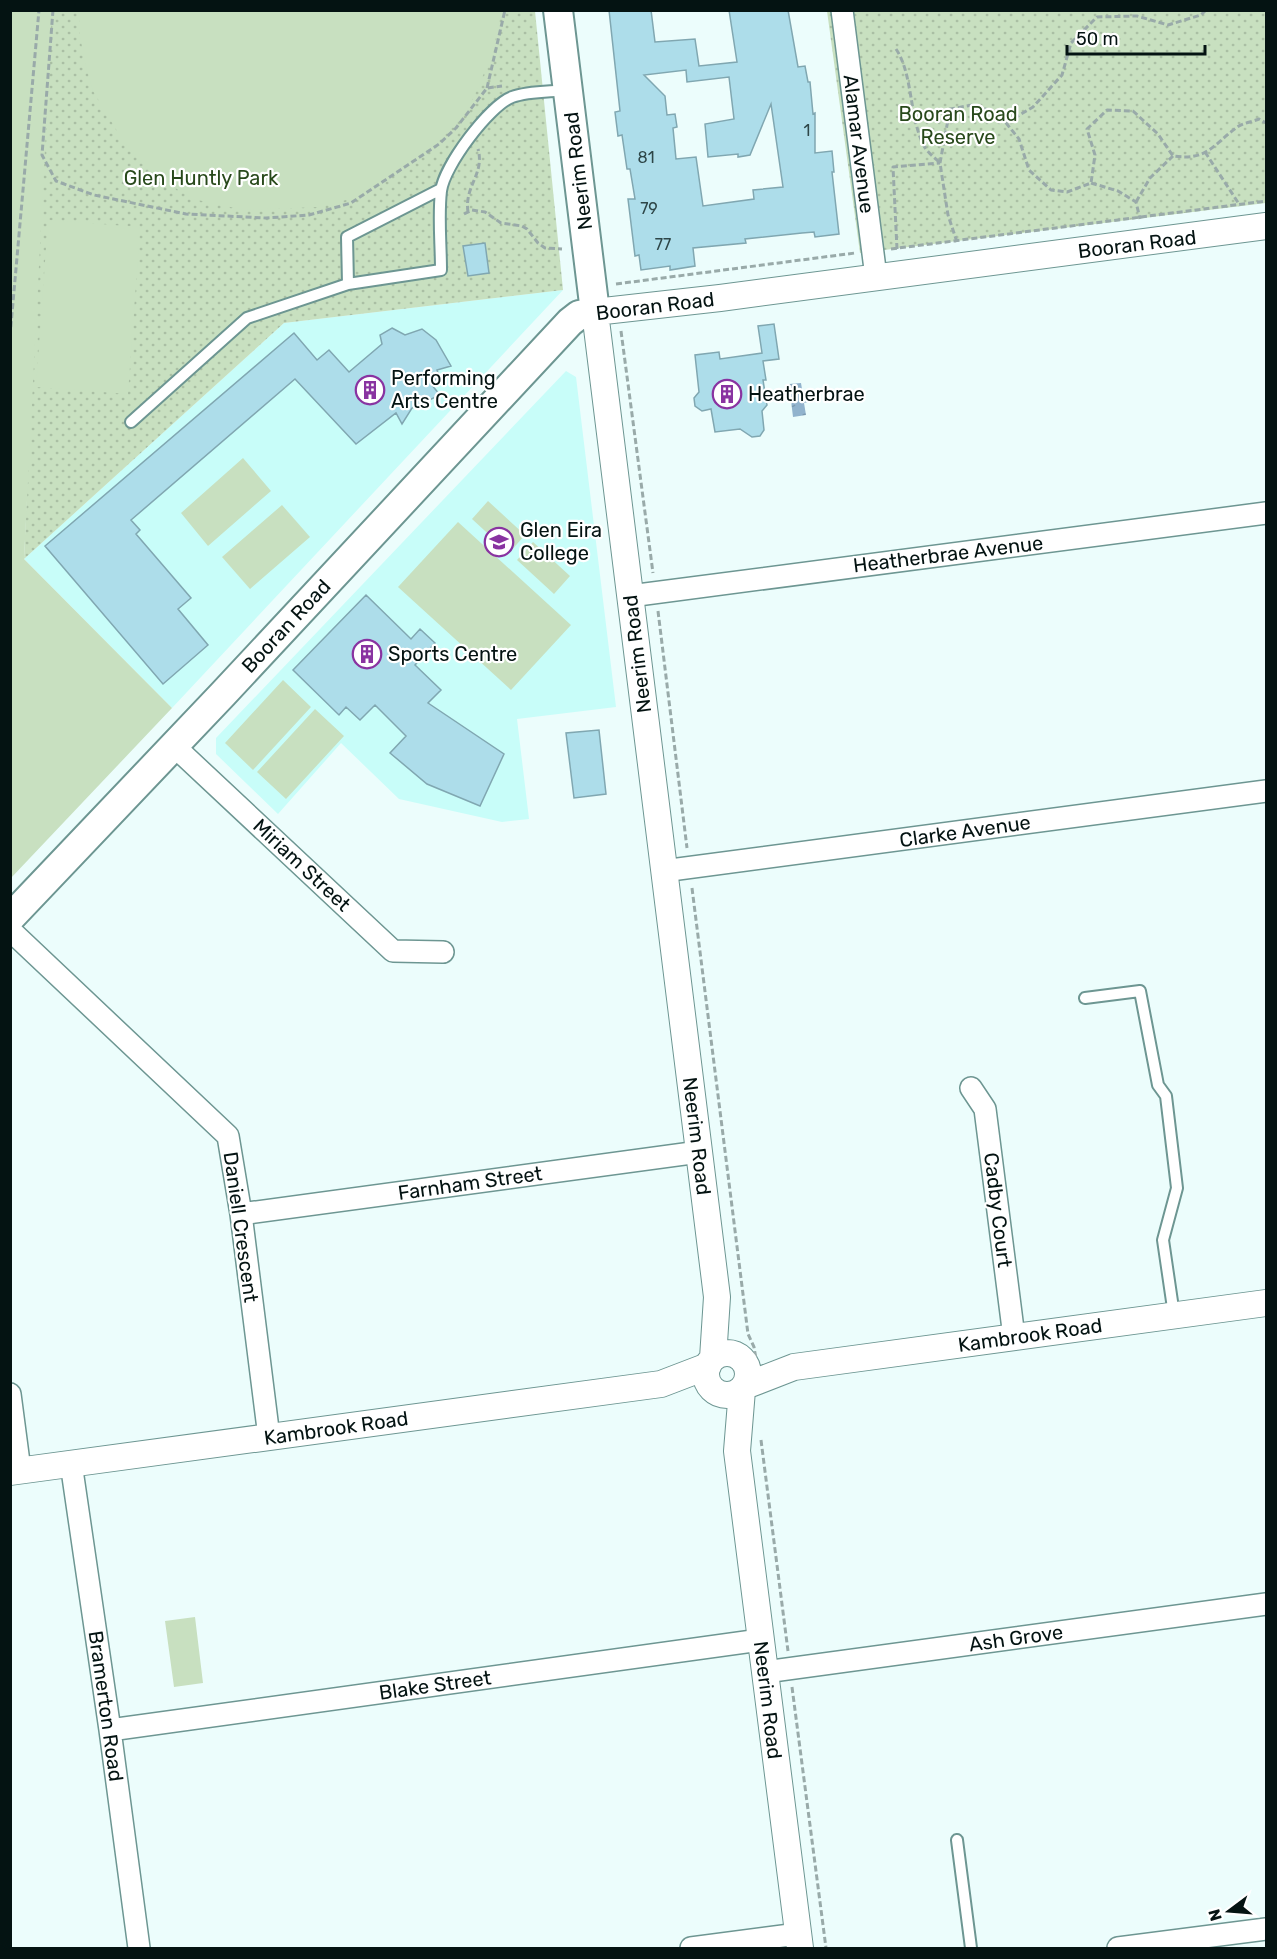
<svg xmlns="http://www.w3.org/2000/svg" width="1277" height="1959" font-family="Rubik,sans-serif">
<style>
.built{fill:#c8fdf9}
.park{fill:url(#park-dots)}
.garden{fill:#c8e0c0}
.water{fill:url(#water-ripples)}
.building{fill:#adddea;stroke:#80a7b1;stroke-width:1.5;fill-rule:evenodd}
.lines{fill:none;stroke-linecap:round;stroke-linejoin:round}
.service-casing{stroke:#6d9692;stroke-width:14}
.minor-casing{stroke:#6d9692;stroke-width:24}
.tertiary-casing{stroke:#6d9692;stroke-width:28}
.secondary-casing{stroke:#6d9692;stroke-width:32}
.path{stroke:#99aaa9;stroke-width:3;stroke-dasharray:6 3;stroke-linecap:butt}
.service{stroke:#fff;stroke-width:10}
.minor{stroke:#fff;stroke-width:21}
.tertiary{stroke:#fff;stroke-width:26}
.secondary{stroke:#fff;stroke-width:28}
.labels{text-anchor:middle;stroke-width:4.5;stroke-linejoin:round;paint-order:stroke}
.number-label{font-size:16px;fill:#2e4648}
.park-label{font-size:20px;fill:#28491b;stroke:#fff}
.street-label{font-size:20px;fill:#041312;stroke:#fff}
.poi-label{font-size:20px;fill:#041312;stroke:#fff;text-anchor:start}
</style>
<defs>
<pattern id="park-dots" width="8" height="8" patternUnits="userSpaceOnUse" patternTransform="scale(1.5)"><rect width="8" height="8" fill="#c8e0c0"/><path d="M2 2h.1M6 6h.1" fill="none" stroke="#aabfa4" stroke-width="1.8" stroke-linecap="round"/></pattern>
<pattern id="water-ripples" width="26" height="14" patternUnits="userSpaceOnUse" patternTransform="scale(1.5)"><rect width="26" height="14" fill="#91b3cd"/><path d="M2 4q2-2 4 0t4 0M15 11q2-2 4 0t4 0" fill="none" stroke="#7b99af"/></pattern>
</defs>
<rect width="100%" height="100%" fill="#ecfdfc"/>
<!-- built -->
<path class="built" d="M563,290l-391,418 -148,-149 260,-236z
M566,371l10,6 40,330 -99,12 12,100 -27,3 -103,-23 -58,-56 -63,71 -62,-60v-16z"/>
<!-- park -->
<path class="park" d="M47,11h488l28,279 -279,33 -260,236z
M827,11h439v192l-406,50z"/>
<!-- garden -->
<path class="garden" d="M10,11h42l-28,548 148,149 -161,170z
M79,11l422,-1v1l-8,42 -27,61 -47,43 -57,39 -44,11 -74,3 -51,-11 -42,-26 -28,-32 -30,-50 -8,-28 -5,-27z
M48,220l92,7 -12,167 -92,-7z
M243,458l28,33 -63,55 -27,-33z
M488,501l37,34 -16,18 -37,-34z
M282,505l28,32 -60,52 -28,-32z
M458,522l113,103 -60,65 -113,-103z
M533,542l37,34 -16,18 -37,-34z
M283,680l28,27 -58,63 -28,-27z
M315,709l29,27 -58,63 -29,-27z
M195,1617l8,66 -29,4 -9,-66z"/>
<!-- water -->
<path class="water" d="M801,383l2,12h4l1,7 -4,1 2,12 -13,2 -4,-33z"/>
<!-- building -->
<path class="building" d="M609,10h42l4,32 40,-3 4,27 38,-4 -8,-52h59l10,57 7,-1 3,16h2l3,32 2,-1v40l17,-2 2,21h-2l7,62 -24,3 -1,-5 -12,1 -57,6 1,4 -53,5 2,18 -25,4v-4l-29,4 -2,-15 -4,1 -7,-57h7l-5,-30h-3l-5,-34 -4,1 -3,-24 5,-1zM686,70l1,12 42,-5 5,42 -29,5 3,33 30,-3v3l12,-2 21,-51 12,83 -30,3 1,9 -51,7 -7,-49 -20,2 -3,-31 4,-1 -2,-13 -8,1 -2,-19 -21,-21z
M485,243l4,30 -21,3 -5,-30z
M774,324l5,35 -16,2 3,19h-3l4,25 -5,6 2,19 -4,6 -8,1 -12,-8 -25,3 -4,-23 -9,2 -7,-5 -1,-8 5,-6 -4,-37 24,-3 1,7 42,-6 -4,-27z
M392,328l13,7 17,-6 14,11 15,26 -14,4 2,6 -8,8 9,11 -28,13 -10,16 -6,-11 -40,31 -61,-65 -164,141 9,10 -4,4 55,64 -13,11 30,36 -45,39 -118,-138 249,-213 23,27 12,-10 20,22 33,-28 -2,-9z
M366,595l45,44 9,-10 15,14 -20,22 26,25 -13,13 76,51 -24,52 -53,-22 -37,-31 16,-17 -31,-31 -15,15 -14,-13 -7,8 -46,-45z
M599,730l7,64 -32,4 -8,-65z"/>
<g class="lines">
<!-- service casing -->
<g class="service-casing">
<path id="service" d="M348,284l-1,-47 94,-48
M131,422l116,-104 101,-34 93,-14c0,-26 -3,-53 0,-79 3,-25 48,-85 71,-94 17,-6 38,-5 55,-7
M1085,998l55,-7 18,94 8,11 11,92 -14,52 11,75
M957,1840l14,108"/>
</g>
<!-- minor casing -->
<g class="minor-casing">
<path id="minor" d="M842,10l34,267
M630,596l636,-83
M173,745l220,206 50,1
M663,871l603,-80
M10,930l218,206 13,78 28,223
M971,1088l14,21 29,228
M241,1214l458,-62
M10,1394l10,76
M71,1463l39,267 29,218
M765,1672l501,-68
M110,1730l650,-90
M691,1948l107,-14
M1118,1948l148,-19"/>
</g>
<!-- tertiary casing -->
<g class="tertiary-casing">
<path id="tertiary" d="M706 1374a21 21 0 1 1 42 0a21 21 0 1 1-42 0Z
M713,1358l4,-61 -122,-985 125,-14 546,-72
M745,1386l49,-19 472,-64
M742,1390l-5,61 63,497
M10,1472l651,-88 47,-18"/>
</g>
<!-- secondary casing -->
<g class="secondary-casing">
<path id="secondary" d="M10,918l213,-224 347,-372 9,-7 16,-3 -37,-302"/>
</g>
<!-- path -->
<path class="path" d="M53,10l-11,145 14,26 38,14 92,19 80,4 43,-3 42,-12 88,-59 17,-16 31,-40 15,-2
M896,49c17,25 13,68 28,97 3,6 11,12 16,17
M487,88l18,-78
M1006,123l27,-16 29,-32 9,-32 26,-26 40,-1 31,9 33,-10 5,-5
M1205,152l34,52
M1091,183l27,8 18,11 4,17
M1136,202l14,-24 23,-22
M468,212c-4,-26 17,-38 10,-63
M464,214l8,-4 13,2 16,11 21,3 5,3 11,14 7,5 17,1
M957,242l-9,-27 -8,-52 10,-54 23,-4 25,8 21,26 10,31 22,20 16,2 24,-9 4,-28 -8,-26 20,-19 26,1 25,23 15,22c34,5 40,-11 63,-28 6,-5 16,-6 23,-9l7,4
M891,249l375,-48
M897,249l-4,-82 47,-4
M616,284l239,-31
M621,331l32,242
M10,336l29,-326
M658,611l29,237
M692,888l56,446 6,13 2,12
M761,1440l27,211
M792,1687l34,261"/>
<!-- service -->
<use href="#service" class="service"/>
<!-- minor -->
<use href="#minor" class="minor"/>
<!-- tertiary -->
<use href="#tertiary" class="tertiary"/>
<!-- secondary -->
<use href="#secondary" class="secondary"/>
</g>
<!-- icons -->
<defs>
<g id="building-ring" transform="scale(1.5)"><circle r="9.5" fill="#fff" stroke="#8933a1" stroke-width="1.5"/><path d="M-4-6H4V6H1V3H-1V6H-4ZM-2.5-4.3h1.7v1.8h-1.7ZM.8-4.3h1.7v1.8H.8ZM-2.5-1h1.7V.8h-1.7ZM.8-1h1.7V.8H.8Z" fill="#8933a1"/></g>
<g id="school-ring" transform="scale(1.5)"><circle r="9.5" fill="#fff" stroke="#8933a1" stroke-width="1.5"/><path d="M0-5L7-2L0 1L-7-2ZM-4 1L0 2.5L4 1V4Q0 6-4 4Z" fill="#8933a1"/></g>
</defs>
<g fill-rule="evenodd">
<use href="#building-ring" x="370" y="390"/>
<use href="#building-ring" x="727" y="394"/>
<use href="#school-ring" x="499" y="542"/>
<use href="#building-ring" x="367" y="654"/>
</g>
<g class="labels">
<!-- number labels -->
<g class="number-label">
<text x="807" y="136">1</text>
<text x="646" y="163">81</text>
<text x="649" y="214">79</text>
<text x="663" y="250">77</text>
</g>
<!-- park labels -->
<g class="park-label">
<text x="958" y="121">Booran Road<tspan x="958" dy="23">Reserve</tspan></text>
<text x="201" y="185">Glen Huntly Park</text>
</g>
<!-- street labels -->
<g class="street-label">
<text transform="translate(859 144) rotate(83)" y="7">Alamar Avenue</text>
<text transform="translate(578 171) rotate(-97)" y="7">Neerim Road</text>
<text transform="translate(1137 244) rotate(-7)" y="7">Booran Road</text>
<text transform="translate(655 306) rotate(-7)" y="7">Booran Road</text>
<text transform="translate(948 554) rotate(-7)" y="7">Heatherbrae Avenue</text>
<text transform="translate(286 626) rotate(-47)" y="7">Booran Road</text>
<text transform="translate(637 654) rotate(-97)" y="7">Neerim Road</text>
<text transform="translate(965 831) rotate(-8)" y="7">Clarke Avenue</text>
<text transform="translate(302 865) rotate(43)" y="7">Miriam Street</text>
<text transform="translate(697 1136) rotate(83)" y="7">Neerim Road</text>
<text transform="translate(470 1183) rotate(-8)" y="7">Farnham Street</text>
<text transform="translate(998 1210) rotate(83)" y="7">Cadby Court</text>
<text transform="translate(241 1227) rotate(82)" y="7">Daniell Crescent</text>
<text transform="translate(1030 1335) rotate(-8)" y="7">Kambrook Road</text>
<text transform="translate(336 1428) rotate(-8)" y="7">Kambrook Road</text>
<text transform="translate(1016 1638) rotate(-8)" y="7">Ash Grove</text>
<text transform="translate(435 1685) rotate(-8)" y="7">Blake Street</text>
<text transform="translate(768 1700) rotate(83)" y="7">Neerim Road</text>
<text transform="translate(106 1706) rotate(82)" y="7">Bramerton Road</text>
</g>
<!-- poi labels -->
<g class="poi-label">
<text x="391" y="385">Performing<tspan x="391" dy="23">Arts Centre</tspan></text>
<text x="748" y="401">Heatherbrae</text>
<text x="520" y="537">Glen Eira<tspan x="520" dy="23">College</tspan></text>
<text x="388" y="661">Sports Centre</text>
</g>
</g>
<!-- border -->
<rect width="1277" height="1959" fill="none" stroke="#041312" stroke-width="24"/>
<!-- north arrow -->
<g transform="translate(1229 1911) rotate(254)" stroke="#ffffff" stroke-width="4.5" paint-order="stroke">
<path d="M0-4.5L10 22L0 15L-10 22Z" fill="#041312"/>
<text y="-9" font-size="16" font-weight="bold" text-anchor="middle" fill="#041312">N</text>
</g>
<!-- scale -->
<path d="M1067 45v9h138v-9" fill="none" stroke="#041312" stroke-width="3"/>
<text x="1076" y="45" font-size="18" fill="#041312" stroke="#ffffff" stroke-width="4.5" paint-order="stroke">50 m</text>
</svg>
